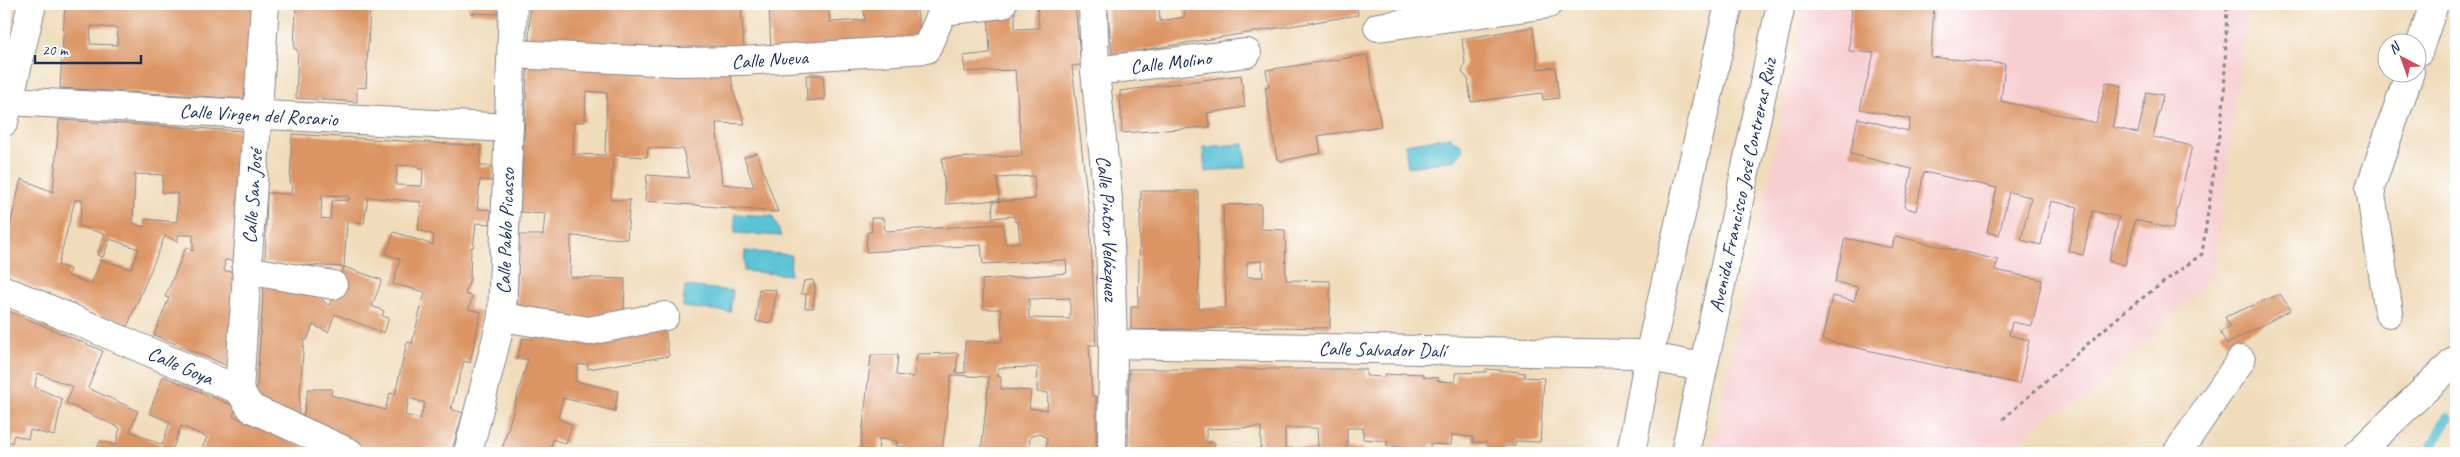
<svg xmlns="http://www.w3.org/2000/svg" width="2460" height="457" font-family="Caveat,sans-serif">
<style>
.built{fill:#f7cfd1}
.water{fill:#5ac3d5;stroke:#3a799a}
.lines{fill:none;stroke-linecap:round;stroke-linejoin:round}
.stream{stroke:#5ac3d5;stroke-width:11}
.building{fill:#db9464;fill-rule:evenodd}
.minor-casing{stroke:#86858c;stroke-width:30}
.path{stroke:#86858c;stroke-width:3;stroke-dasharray:4 4;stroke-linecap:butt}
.minor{stroke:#fff;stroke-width:28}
.labels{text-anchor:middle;stroke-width:4;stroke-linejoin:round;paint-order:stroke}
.street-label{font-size:20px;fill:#1b2f5e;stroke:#fff}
</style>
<rect width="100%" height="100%" fill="#fff"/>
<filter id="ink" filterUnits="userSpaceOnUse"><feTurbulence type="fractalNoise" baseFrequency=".02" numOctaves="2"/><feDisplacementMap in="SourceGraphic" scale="10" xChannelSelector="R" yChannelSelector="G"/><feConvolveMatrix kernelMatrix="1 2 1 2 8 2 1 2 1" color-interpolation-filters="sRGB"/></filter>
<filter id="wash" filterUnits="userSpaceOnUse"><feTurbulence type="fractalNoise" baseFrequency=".0096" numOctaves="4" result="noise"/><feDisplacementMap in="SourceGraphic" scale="20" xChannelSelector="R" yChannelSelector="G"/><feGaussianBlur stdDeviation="1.12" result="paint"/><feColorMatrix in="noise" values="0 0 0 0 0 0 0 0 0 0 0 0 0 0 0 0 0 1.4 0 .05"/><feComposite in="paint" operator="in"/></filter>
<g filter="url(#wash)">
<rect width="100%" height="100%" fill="#f0dbba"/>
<!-- built -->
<path class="built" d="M1806,4h442l-34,270 -126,125 -42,16 -35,38h-300z"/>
<!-- water -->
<path class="water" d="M1451,137l1,3 9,4 2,6 -8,10 -47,7 -3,-23z
M1244,144l2,23 -41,5 -2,-25z
M735,214l38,2 8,20 -46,-3z
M745,251l46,4 -1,20 -46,-4z
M685,286l48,5 -3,21 -47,-5z"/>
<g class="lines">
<!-- stream -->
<path class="stream" d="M2429,453l18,-35"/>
</g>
<g id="blocks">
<!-- building -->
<path class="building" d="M65,4h188l-6,95 -187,-11zM91,26l27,2 -1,17 -27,-1z
M296,4h74l-4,84 -9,-1v15l-61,-4 2,-48 -4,-1z
M470,4h31l-1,10 -30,-1z
M530,4h71v4l5,1 1,-5h69l-1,3 49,1v-4h17l3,46 -60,6 -155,-14z
M796,4h32l2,18 35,-2 -2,-16h53l6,39 -151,8 -2,-44z
M1037,4h38l6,61 -9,1 18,154 6,125h-7l3,51h4v57h-50l1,-15 -8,-5 -9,4 -1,16h-48l8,-76 -38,-2 -9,78h-37l1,-6 -10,-1 1,-5 -18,-2 -1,14h-18l11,-98h27l-2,20 18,2 3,-23 41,-1 -2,20h9v-32l37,1 -1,-33h-18l-1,-29 85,-7 -1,-13 -83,4 -2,-19 -115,7 1,-20h5l-1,-14h12l2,13 118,-7 2,20 15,-2 -2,-21 -3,1 -1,-6 -22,2 1,-16 42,-3 -1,-23 -37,2 2,22 -53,4 -4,-46 80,-2 -7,-86 -50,2 -2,-16 27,-3 -2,-40 27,-3v19l24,-1zM1070,298v21l-41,-1v-19zM1038,367l-1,25 11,1 -1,17 -18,-2 2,-17 -30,-2v-12h-3v-9z
M1107,4h52l1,17 25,-4 -2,-13h173l2,11 -246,40z
M1852,4h82l-3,53 74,7 -4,37 95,22 10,-41 16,4 -10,41 26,6 9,-41 16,3 -10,42 39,9 -19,83 -38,-9 -10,45 -16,-4 10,-44 -26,-6 -10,44 -15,-4 10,-44 -27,-6 -10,44 -20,-5 10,-43 -22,-5 -10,43 -12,-3 10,-44 -73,-16 -8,39 -12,-4 8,-38 -62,-15 8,-36 50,13 2,-12 -50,-10 14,-56 -25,-2z
M1533,27l5,42 17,-2 4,31 -16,2 -1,-7 -71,9 -3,-23 -6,-7 3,-9 -3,-24z
M1367,55l14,71 -63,10 3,17 -40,8 -4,-2 -12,-71 4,-1 -3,-17z
M528,60l202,10 5,26 10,28 -29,-1 6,61 32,3 -10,-30 13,-4 21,59 -133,-11 2,-26 42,3 -6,-29 -35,-1 -1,9 -34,-2 -2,45h19l-3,39 -56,-3 -1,41 55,2 -1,39 -23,3 -84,-9 2,-77h24l2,-21 -25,-2zM586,91l21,2 -2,62 -32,-1 1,-32h11z
M806,75h17l2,24 -18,2z
M1241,75l4,32 -38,6 3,14 -88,6 -2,-42z
M59,120l184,11 -4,130 -14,-1 -1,11 15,1 -11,94 -74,-31 15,-37 -4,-1 21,-50 7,4v-16h-15v7l-13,-6 -38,91 -123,-53v-23l17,-72 32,13zM135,174l28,1 -1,18h15v29l-32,-3 -1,8 -11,-4zM75,200h8l-4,26 26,8 -8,21 6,2 7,-18 29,10 -8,20 -30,-9 -10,24 -23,-8 2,-7 -12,-4z
M292,134l189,12 -1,20h13l-1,15 -12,-1 -3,29 14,1 -1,14 -14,-1 -3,25 -2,-1 -1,32 -5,15 7,2 -3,13 12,3 -11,51 -6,-2 -13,48 12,4 -12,40h-64l-7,-2 -1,2h-12l-65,-29 6,-35h24l-1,6 54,15 5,-17 5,1 12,-52 5,1 13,-51 -32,-8 7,-25 -14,-5 8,-22 39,13 1,-10 -16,-5 3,-28 -53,-5 -4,26 -17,-2 -3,46 -79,-4 2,-70 24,1 1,-10h-2zM397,165l21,1v3h5l-1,17 -26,-1zM322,195l27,1v4l-17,1 -2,18 -9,-1zM409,398l16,5 -5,16 -15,-4z
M1141,191h57l1,117h27l-3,-103 38,-1v25l24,1 1,50 44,1v47l-65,-1 -134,3v-23h7zM1262,261l1,16h-16v-15z
M1895,236l103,24 -3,10 47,10 -10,46 -20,-4 -3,13 20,5 -10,44 -197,-44 10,-44 22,5 4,-14 -23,-5 10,-44 47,10z
M344,267l38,13 -10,26 12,5 -2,5 7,2 -5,15 -49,-19 -7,18 -15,-7 -6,15 -3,-1 -6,84 -42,-23 8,-119 21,1 35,15 9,9z
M813,280l2,9 -2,19h-8l1,-14h-5l3,-13z
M759,289l17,1 -4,33 -16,-2z
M2280,294l11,16 -64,34 -7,-12 10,-5 -5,-10z
M4,309l99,42 -15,37 50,23 -8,20 32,14 8,-23 -21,-9 14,-37 73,31 -3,9 83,37h-116l7,-16 -26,-11 -9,25 4,2h-80l4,-12 16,4 4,-17 -54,-25 7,-16 -36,-14 -2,14 27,12 -7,37 -25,-6 -2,9 -14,-4 -2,8 -8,-4z
M664,323l5,33 -81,13 -1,-5 -9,1 -3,16 43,10 -3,20 -52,-13 -5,20 14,7 -6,19 -13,-5 -4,14h-48l27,-94h-12l7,-21 10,1 3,-9z
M1129,369h237v7l18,1 1,-3 15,1v-2l23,1v3l15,1v3l17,1v-9l31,-1v-3l25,2 14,2 -1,4 20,1 -4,64 -24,-1 -1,5h-11l-1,7h-16v-10l-14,-1v-5l-21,-2 -1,10 -21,-1v7l-29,2v-6l-14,-1v-5l-24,-2v-11h-16v20h15v5h-104l1,-5h2v-21l-55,2v13l9,1 -2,10h-85zM1285,428h32l1,20h-33z
M4,446l18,7h-18z"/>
</g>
</g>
<g filter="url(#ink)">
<use href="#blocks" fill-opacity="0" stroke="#86858c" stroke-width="1"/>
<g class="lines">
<!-- minor casing -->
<g class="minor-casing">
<g id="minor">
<path id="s1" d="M1093,4l2,67 14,138 4,135 -1,109"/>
<path d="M1378,27l170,-23"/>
<path d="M2418,52l16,-48"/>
<path id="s2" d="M512,54l165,8 64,-1 185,-12 17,-38 59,-7"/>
<path id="s3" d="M1095,71l152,-18"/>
<path id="s4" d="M8,101l501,27"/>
<path d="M4,122l28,-118"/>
<path d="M246,270l87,15"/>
<path id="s5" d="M4,290l235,100 12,18 99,45"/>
<path d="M2389,313l-19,-125 40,-116"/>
<path d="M502,317l87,14 76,-15"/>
<path id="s6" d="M1113,344l522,10 67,13"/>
<path id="s7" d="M239,390l26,-386"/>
<path id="s8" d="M468,453l34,-136 11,-313"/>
<path d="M1631,453l18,-97 80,-352"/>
<path id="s9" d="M1685,453l96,-449"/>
<path d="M2177,453l64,-93"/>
<path d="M2358,453l98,-93"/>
</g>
</g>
<!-- path -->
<path class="path" d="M2003,419l123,-109 76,-56 22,-154 3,-96"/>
<!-- minor -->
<use href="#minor" class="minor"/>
</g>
</g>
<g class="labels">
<!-- street labels -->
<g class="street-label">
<text dy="7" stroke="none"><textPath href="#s2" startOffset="258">Calle Nueva</textPath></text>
<text dy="7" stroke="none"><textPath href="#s3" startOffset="76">Calle Molino</textPath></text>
<text dy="7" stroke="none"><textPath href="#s4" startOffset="251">Calle Virgen del Rosario</textPath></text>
<text dy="7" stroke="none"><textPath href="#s9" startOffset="274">Avenida Francisco José Contreras Ruiz</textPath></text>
<text dy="7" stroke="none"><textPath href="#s7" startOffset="194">Calle San José</textPath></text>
<text dy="7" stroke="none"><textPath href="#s1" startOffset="225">Calle Pintor Velázquez</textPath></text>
<text dy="7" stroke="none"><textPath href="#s8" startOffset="226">Calle Pablo Picasso</textPath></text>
<text dy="7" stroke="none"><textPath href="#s6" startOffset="269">Calle Salvador Dalí</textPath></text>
<text dy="7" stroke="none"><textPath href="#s5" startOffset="192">Calle Goya</textPath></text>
</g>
</g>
<!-- margin -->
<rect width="2460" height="457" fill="none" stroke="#fff" stroke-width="20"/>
<!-- north arrow -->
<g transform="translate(2402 58) rotate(319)"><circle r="24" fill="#ffffff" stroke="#a4acbf"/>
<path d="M0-4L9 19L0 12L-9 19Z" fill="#d1495b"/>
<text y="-8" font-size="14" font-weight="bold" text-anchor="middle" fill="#1b2f5e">N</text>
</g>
<!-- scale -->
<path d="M35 55v8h106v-8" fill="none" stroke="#1b2f5e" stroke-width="2.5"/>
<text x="42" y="55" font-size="15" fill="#1b2f5e" stroke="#ffffff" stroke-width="4" paint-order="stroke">20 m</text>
</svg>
